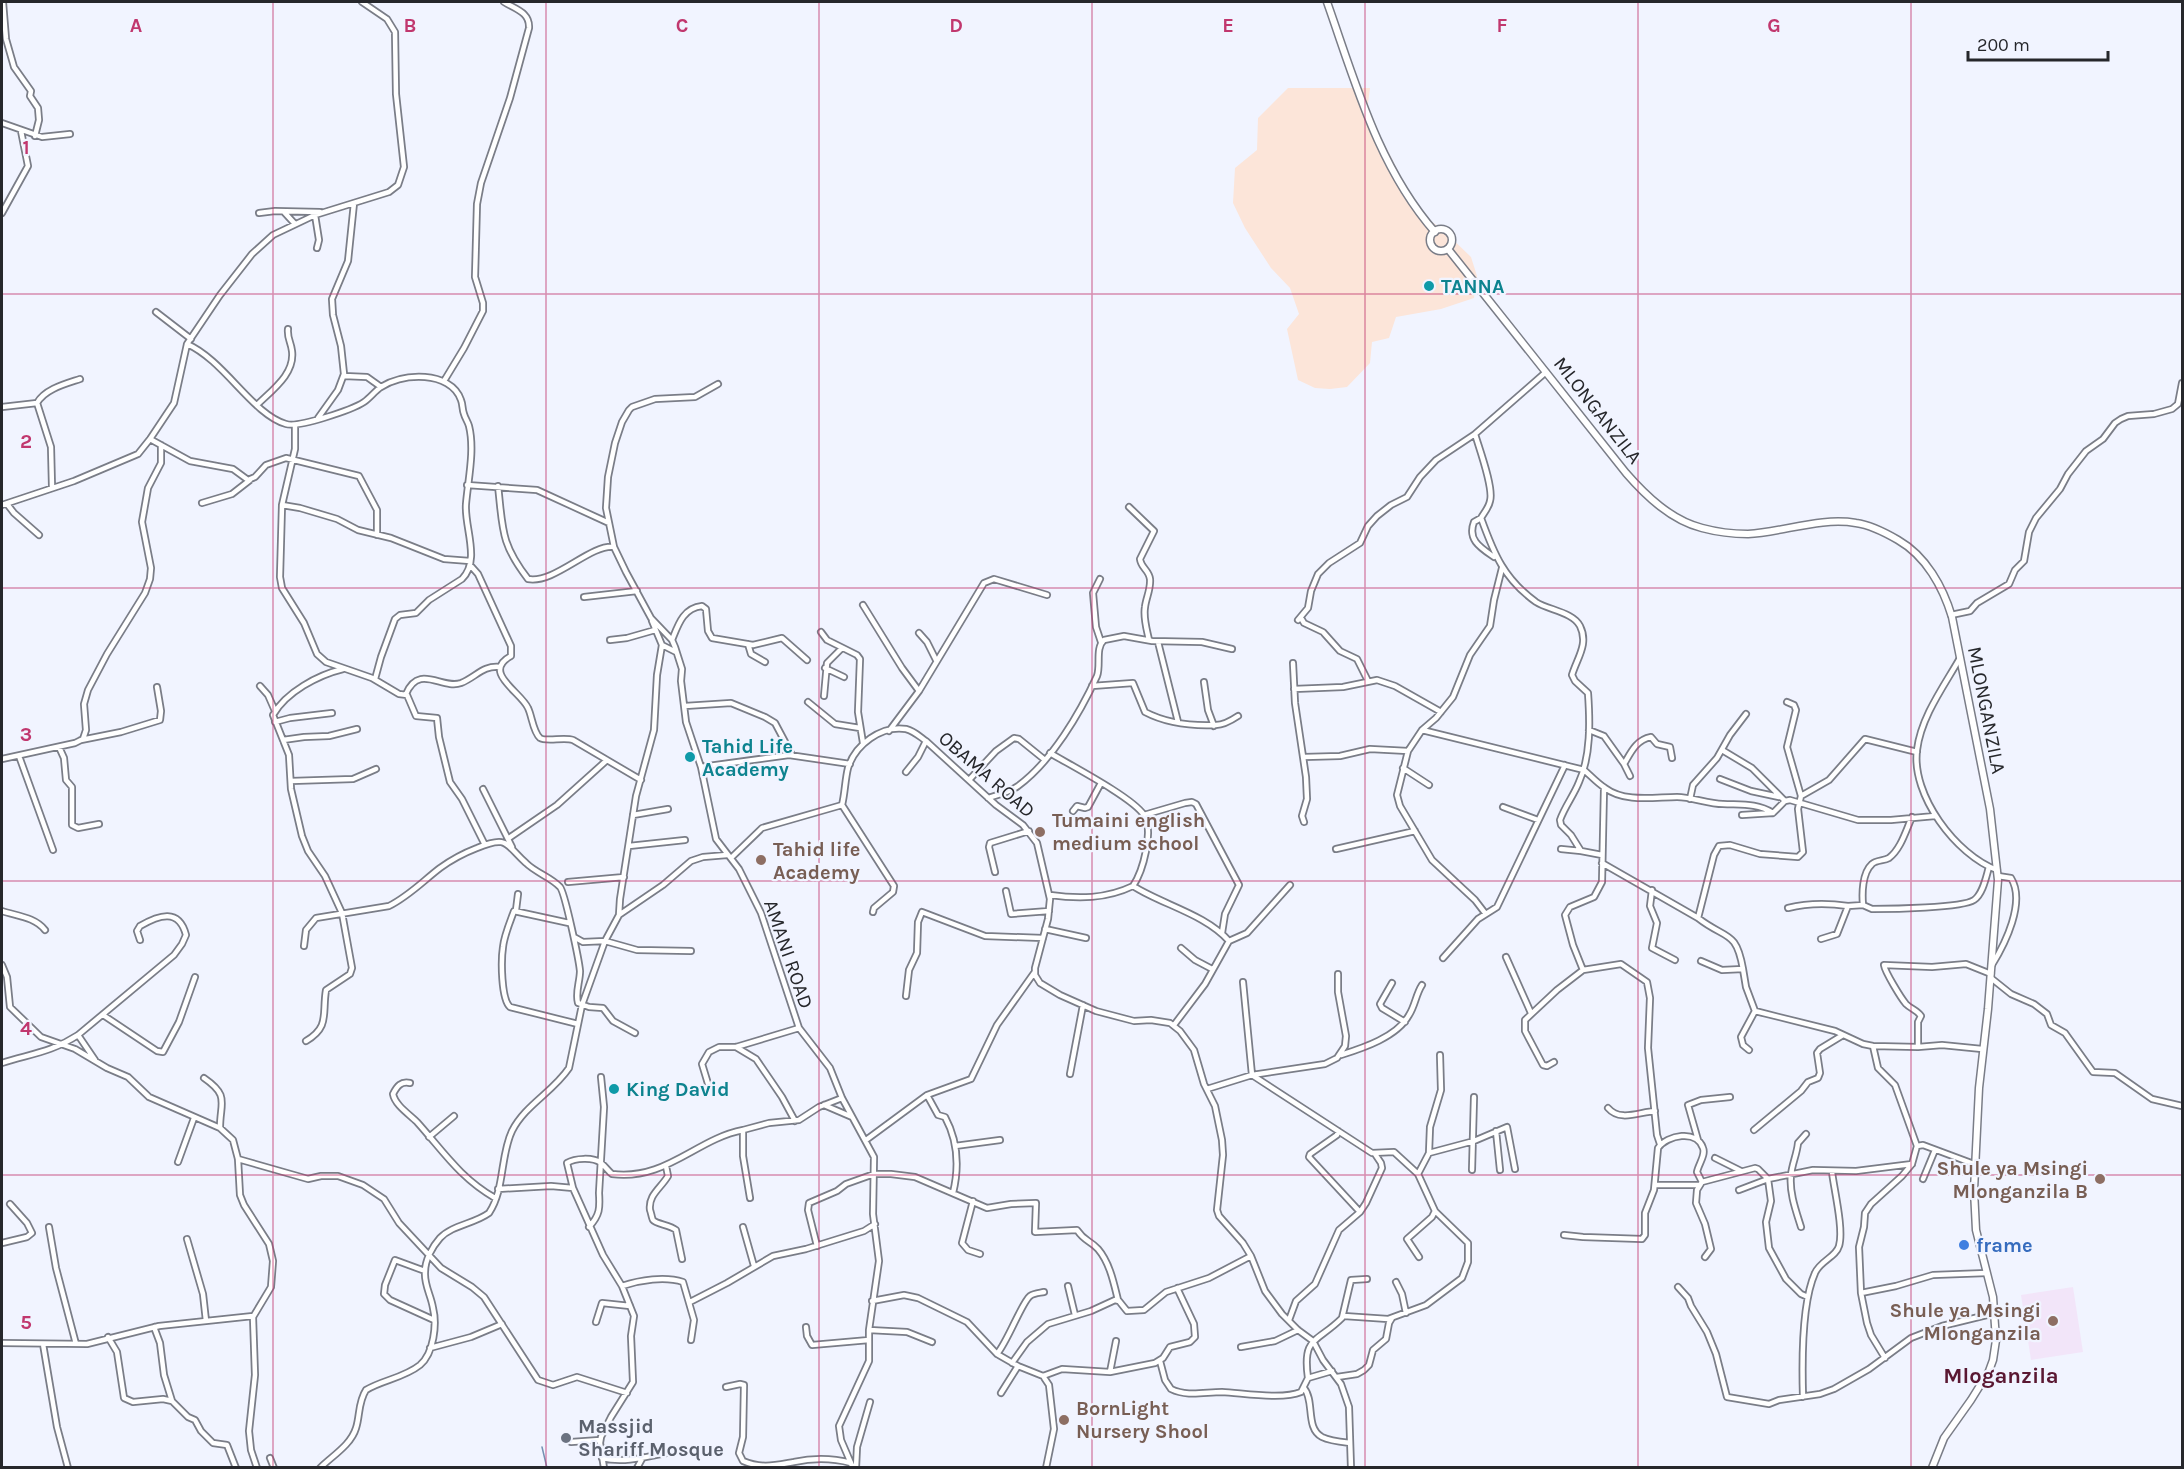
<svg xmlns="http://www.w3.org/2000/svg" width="2184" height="1469" font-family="Karla,sans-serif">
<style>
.education{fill:#f2e5f9}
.medical{fill:#fce5d9}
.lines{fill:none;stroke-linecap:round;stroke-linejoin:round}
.stream{stroke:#7492b2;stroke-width:1.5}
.minor-casing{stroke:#7a7d87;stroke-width:8}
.tertiary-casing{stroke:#7a7d87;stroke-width:9}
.minor{stroke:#fff;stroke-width:4.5}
.tertiary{stroke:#fff;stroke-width:6}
.grid{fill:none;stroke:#c1376e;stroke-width:1.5;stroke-opacity:0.55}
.culture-dot{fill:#0f9aa8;stroke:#f1f4ff;stroke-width:2}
.education-dot{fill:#8d6e63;stroke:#f1f4ff;stroke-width:2}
.shop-dot{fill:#3f7fe0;stroke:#f1f4ff;stroke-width:2}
.worship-dot{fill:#6b7280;stroke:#f1f4ff;stroke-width:2}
.labels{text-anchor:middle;stroke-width:4.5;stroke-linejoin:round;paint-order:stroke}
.culture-label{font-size:20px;font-weight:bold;fill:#0d838f;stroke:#f1f4ff;text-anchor:start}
.street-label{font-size:20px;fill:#26272b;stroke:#f1f4ff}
.education-label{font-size:20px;font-weight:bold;fill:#785e54;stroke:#f1f4ff;text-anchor:start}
.shop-label{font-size:20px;font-weight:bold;fill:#366cbe;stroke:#f1f4ff;text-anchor:start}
.worship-label{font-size:20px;font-weight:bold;fill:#5b616d;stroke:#f1f4ff;text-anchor:start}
.quarter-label{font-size:22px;font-weight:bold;fill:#5a1832;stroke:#f1f4ff}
.grid-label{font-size:20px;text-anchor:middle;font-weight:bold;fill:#c1376e;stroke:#f1f4ff;stroke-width:4.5;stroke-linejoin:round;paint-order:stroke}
</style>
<rect width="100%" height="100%" fill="#f1f4ff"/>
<!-- education -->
<path class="education" d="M2073,1287l10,65 -52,8 -10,-65z"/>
<!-- medical -->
<path class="medical" d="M1288,88h82l-4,30 22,33 25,50 6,11 24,18 28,27 6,19 -3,22 -33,11 -45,8 -7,21 -17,4 -2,21 -23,24 -17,2 -15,-1 -17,-8 -11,-51 12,-15 -9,-26 -19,-20 -26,-40 -12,-25 2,-35 22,-18 1,-32z"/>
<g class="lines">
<!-- stream -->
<path class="stream" d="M542,1447l5,21"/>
<!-- minor casing -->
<g class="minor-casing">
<path id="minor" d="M3,2l3,37 8,28 17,24 -1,5 8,12 1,12 -4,16
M2,123l40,14 28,-3
M284,212l11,12
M2,213l26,-47 -7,-35
M259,213l16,-2 45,1
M315,215l4,25 -2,8
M156,312l35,27
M187,344c37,16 66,71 99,80 12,4 66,-14 78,-22 6,-4 11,-11 17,-15 13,-8 29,-11 44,-10 15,1 31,8 36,23 2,5 1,9 3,14 1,4 4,8 5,12 6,24 -1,54 -3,78 -2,23 15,56 -4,75l-33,21 -13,13 -16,2 -5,4 -14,38 -6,22
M344,376l23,1 14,10
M444,381l20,-33 19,-37v-8l-8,-26 2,-73 4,-21 29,-85 19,-70c1,-16 -14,-19 -25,-26
M718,384l-23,13 -40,2 -23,8 -3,3 -7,12 -7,21 -7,34 -2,31 8,39 12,25 25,46 21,22 3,7 7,22 -1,12 5,41 15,45 15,72 23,30 22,44 38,115 31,40 12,30 32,59 -1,57 6,47 -10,69v31l-30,65 2,14 12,28
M37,403l14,44 1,40
M257,405c15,-15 38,-31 35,-54 -1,-9 -5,-13 -4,-22
M2,407l35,-4c8,-14 28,-19 43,-24
M318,418l20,-28 6,-16 -3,-28 -8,-31 -1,-16 16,-38 6,-58
M295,425v24l-13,56 -2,72 2,11 22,35 13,31 9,8 46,16 27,16 8,1 9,21 21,2 2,19 11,45 12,17 23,46
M1475,434l71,-62
M150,439l40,22 43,8 15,11 7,-3 11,-12 20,-7 73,18 18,34v25
M467,485l70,5 72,33
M498,486c5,42 2,57 30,93 27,5 62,-35 86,-32
M202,503l30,-9 18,-14
M7,504l7,9 25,22
M2,505l72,-24 64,-27 12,-15 24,-36 13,-59 33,-49 32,-41 21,-19 42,-20 74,-23 9,-7 6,-18 -8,-73 -1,-62 -8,-13 -25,-17
M282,505l18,3 37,11 21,11 33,8 53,21 26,2
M1129,507l25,24 -14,28c1,9 9,11 10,20 1,10 -4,19 -5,28 -2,11 2,23 4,33
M1481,518l-7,4c-7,18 7,26 20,35
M470,565l8,9 33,72v10c-30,16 10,36 17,52 4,8 5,24 12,30 6,4 24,-1 33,2l68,40
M1100,579l-7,14 3,34 5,15
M584,597l53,-6
M863,605l39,63 17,23
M1951,615l19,-4 7,-8 32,-19 6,-14 9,-9 5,-29 7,-14 24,-29 8,-15 18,-23 17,-12 12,-16 6,-4 7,-3 26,-2 18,-5 6,-5 4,-21
M1301,618l3,5 19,9 17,19 17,8 11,22
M1298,620l10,-12 3,-17 7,-17 11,-11 31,-20 8,-17 9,-10 14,-11 16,-8 13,-20 16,-17 39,-26c4,14 19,54 15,67 -1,6 -6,12 -9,17 13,36 23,61 55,84 12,8 37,10 44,24 9,18 -3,32 -8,49l3,6 13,12c2,28 3,63 -9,89 -5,13 -14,24 -19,38l1,5 10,10 10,16 21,4
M652,621l10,24 14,7
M821,632l6,8 30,15 3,4 -2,53 5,31
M919,633l8,9 9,18
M610,640l17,-2 28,-8
M672,640c6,-15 11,-32 30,-34l4,3 2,22 4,7 41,7 29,-7 25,22
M1158,642l20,80
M748,644l3,10 14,8
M1960,658c-16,28 -39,59 -43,92 -6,45 39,105 80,120
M1293,663l2,40 11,74 1,22 -5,17 2,6
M825,668l19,9
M1204,682l4,28 6,16
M260,686l8,9 7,16
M1092,686l41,-3 12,29c21,11 48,14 71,13 7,0 16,-5 22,-9
M1294,689l49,-2 34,-7 18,6 46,26
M406,694c13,-31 36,-4 55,-11 15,-6 22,-18 39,-16
M824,696l3,-33 15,-15
M808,702l27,22 25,4
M685,706l46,-3 34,14 10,6 17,32
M275,722l15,-4 42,-5
M1422,730l162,40c7,6 13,13 21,18 20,15 50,9 72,9 15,0 31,7 46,7 18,1 34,-1 50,9
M1589,730l15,6 20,28
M889,731l30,-40 65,-108 10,-4 53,16
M81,740l40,-8 39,-12 1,-9 -4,-24
M283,740l21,-3 25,-1 28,-7
M59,747l5,11 2,22 6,7v38l6,3 21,-4
M1722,750l30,18 33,33
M1050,753c20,12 82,44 94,62 10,16 -1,56 -11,71 -27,13 -55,13 -83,9
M19,756l34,94
M1304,757l36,-1 30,-7 38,2
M2,759l73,-16 8,-4 3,-9 -2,-26 4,-14 19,-36 38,-61 5,-14 1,-11 -9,-46 6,-34 13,-25v-18
M701,767l88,-12 61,9
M1403,768l26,17
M906,772l12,-15 8,-16
M1630,776l-6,-12c7,-12 12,-24 27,-27l6,7 13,3 2,11
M1720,779l31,12 28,6
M969,780l27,-29 18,-13 5,1 26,21
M291,781l62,-2 23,-10
M483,789l29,58
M1801,796l28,-16 36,-41 52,13
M988,798c10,-3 22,-6 30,-12 34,-25 62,-73 79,-110 4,-11 -2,-28 7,-36l20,-4 28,5 50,1 30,7
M1690,799l3,-14 24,-27 13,-23 16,-21
M842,805l52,81 -1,6 -19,16 -1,4
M1503,807l35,13
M1073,811l4,-5 8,2 3,-1 13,-24
M633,815l35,-6
M1144,815l41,-12 7,-1 4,2 43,81 -14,29 -3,19
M1742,815l31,-2 12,-12 5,-1 68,20h33l44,-4
M1912,817c-6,13 -11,32 -23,41 -5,3 -13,2 -17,6 -10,9 -10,30 -9,41l9,4c18,0 90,-1 102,-9 9,-6 12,-23 15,-33
M509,838l48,-33 50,-45
M629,846l56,-6
M1336,849l79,-18
M1561,849l20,2
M731,858l31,-30 80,-23c3,-12 3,-25 6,-37 7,-23 33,-43 58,-39 8,2 13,7 20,12l70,64 27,20 14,18 13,56 -2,20 -13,49v7l5,8 20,12 36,16 38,10 17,-1 19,3 10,8 14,19 10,34 11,22 7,34 1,15 -6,55 2,6 24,27 8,13 14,35 17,23 16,16 15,11 10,19 18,24 8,23 2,61
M1602,863l96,55
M995,872l-6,-25 1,-4 39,-12
M568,882l56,-5
M1133,886c30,19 72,28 96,55
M1652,890l-2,16 7,17 -5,25 23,12
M1006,891l5,23 38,-3
M1788,908c20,-5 39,-5 60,-2
M516,910l2,-16
M2,911c15,5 33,6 43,19
M1485,913l-10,-13 -43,-40 -32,-54 -3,-11 11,-44 14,-21 14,-12 17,-21 17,-42 20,-29 4,-26 8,-32
M619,915l44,-30 28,-24 12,-4 24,-2
M569,923l-55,-12c-4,11 -10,25 -11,36 -2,13 -2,52 7,60l68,17
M1045,929l41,9
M574,937l9,5 22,-1 32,9 54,1
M1821,939l16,-5 11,-28 15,-1
M304,946l2,-16 10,-12 73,-12c20,-10 34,-25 51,-38 11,-8 24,-15 37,-20 31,-13 28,-4 49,15 10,10 25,14 34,24 5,6 19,73 20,84 0,11 -5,21 -2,32l11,4 14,1 10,13 22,12
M1181,948l14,12 17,9
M1506,957l25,56
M1443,958l35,-39 19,-12 68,-142
M1701,961l21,9 21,-1 3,18 9,24 80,20 28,13 10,2 45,1 24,-2 40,4
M2,965l5,12 3,30 31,30 34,12 32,19 21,9 21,20 71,31 13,12 5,19 2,36 4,10 25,39 4,17 -2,26 -18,30 2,58 -6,56 2,19 6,18
M1992,965c13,-21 34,-63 19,-87l-13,-2
M1743,969c-7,-40 -17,-29 -45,-51l16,-63 5,-9 11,-1 30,9 38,3 5,-5 -5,-43 3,-13 -14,-49 9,-37 -2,-5 -7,-3
M1583,970l38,-6 26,18 3,16 -2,50 9,87 3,9
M1991,978l20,16 23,10 13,10 4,11 14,8 28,39 22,1 37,26 30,7
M1243,982l9,93 120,78 22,-1 24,22 17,37 -3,6 -25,22 12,18
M1392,983l-12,21 2,4 23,14
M906,996l3,-26 8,-17 1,-31 4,-10 63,24 58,2
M103,1015l54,36 6,1 16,-30 16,-45
M1174,1025l31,-41 24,-43 18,-8 43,-48
M78,1035l17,25
M306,1041c24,-14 16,-27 20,-51l24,-16 2,-6 -10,-55 -17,-37 -17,-25 -6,-15 -11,-47 -2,-34 -16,-40c13,-23 45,-40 70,-46
M1873,1046l5,22 17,17 22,61
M736,1047l20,12 26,38 13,24
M1918,1047v-25l3,-6c-4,-6 -10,-7 -15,-12 -5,-6 -21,-32 -22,-39l48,2 34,-3 25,10
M1749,1050l-6,-5 -2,-8 14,-26
M1341,1055c22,-7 56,-18 68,-40 6,-9 7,-21 13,-30
M1554,1062l-7,4 -4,-1 -18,-34v-11l32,-30 26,-20 -10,-25 -8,-30 5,-8 24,-10 8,-15 2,-94
M2,1063c28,-9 50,-11 76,-28l96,-80 8,-11 4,-9c-7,-27 -27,-20 -46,-9l-3,5 3,9
M1070,1074l13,-69
M204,1078c26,18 16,24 16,50
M410,1083c-9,-2 -13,3 -17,11 2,11 16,20 24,28 26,29 43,56 78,76
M709,1087l-7,-23 7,-12 10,-5h17l63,-19
M1207,1089l45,-14 73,-11 12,-6 8,-12 1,-10 -8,-44v-18
M927,1095l11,20 7,2c13,24 14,51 8,76
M824,1105l28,12
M1608,1108c12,14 31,4 47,3
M1754,1130l47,-39 7,-9 10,-4 2,-5 -3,-20 3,-4 23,-14
M1338,1131l-1,4 -27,19 -1,3 51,55
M1496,1131l4,39
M429,1137l25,-21
M866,1140l61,-45 44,-16 26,-54 37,-52
M1698,1140l-10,-35 13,-5 29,-3
M955,1146l45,-6
M1429,1153l45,-12 33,-14 8,42
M1715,1158l26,13
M238,1159l70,20 13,-3h17l25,9 21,14 15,24 42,45 31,19 12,10 54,83 15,5 24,-8 50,16
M178,1162l16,-44
M666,1166l2,10c-7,12 -20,19 -18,34 1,2 2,9 3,10 3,4 17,5 23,10l6,29
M1472,1170l2,-73
M1418,1174l11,-21 1,-26 11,-37 -1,-35
M1923,1179l12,-29
M1655,1185h44
M573,1188l-6,-25c8,-5 26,-6 34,0 4,3 7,8 11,11 54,7 84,-35 131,-44
M498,1189l53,-3 22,2 30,67 19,31 12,30 -3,20 2,46 -22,35 -10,20 -1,6 4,25
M1739,1190l29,-11 3,22 -5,21 3,26 17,31 15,15 7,3
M750,1198l-7,-42v-26l26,-7 30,-3 20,-13 23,-9
M973,1201l-11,42 6,7 12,4
M49,1227l7,41 20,76
M589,1227c11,-12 11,-19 10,-34l5,-86 -3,-30
M743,1227l11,39
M1801,1227c-5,-16 -12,-35 -10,-52 1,-11 6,-21 7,-32l8,-9
M1564,1235l19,2 59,2 3,-4v-22l9,-23 4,-42c9,-13 39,-19 45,0 3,7 -5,17 -6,24l5,10
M187,1239l16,55 3,27
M2,1243l25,-6 5,-4 -5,-10 -17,-19
M817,1246l-9,-36 1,-7 28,-12 9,-7 28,-10h17l24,3 72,31 24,-4 25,-1 -1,29 42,-2c8,12 13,10 21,19 12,14 16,35 20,51
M1705,1257l6,-8 -6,-25 -9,-21 1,-13 5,-8 53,-14 3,1 10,10 45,-9 43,1 56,-7
M425,1271l-30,-11 -10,25 -1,9 6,6 44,20
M1396,1282l6,12 4,19
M622,1286c18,-6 43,-10 61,-4l11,38 -3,20
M1068,1286l7,29
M1678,1287l10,11 3,8 16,26 9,22 11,43 42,7 10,-4 41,-6 14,-5 35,-20 42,-31 31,-12 53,-13
M1861,1293l35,-7 37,-11 54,-2
M872,1301l32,-6 14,3 49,24 30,32 21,12 25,10 6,9 5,44 -8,39
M690,1302l37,-19 46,-27 33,-7 58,-18 11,-7
M1344,1316l44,3 38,-14 36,-27 6,-16v-19l-33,-32
M1289,1320l7,-19 19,-17 24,-54 21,-18 6,-9 16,-35 -1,-5 -6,-9
M596,1322l6,-19 28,3
M154,1327l6,16 4,32 8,26
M806,1327l1,9 5,9 57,-5
M869,1330l38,2 25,10
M108,1337l9,15 7,46 9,4 30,-3 9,2 16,16 7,3 6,11 12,12 14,2 9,23
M2,1343l85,1 72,-18 94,-10
M43,1344l14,83 11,41
M1241,1347l34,-6 23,-11
M430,1348l41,-11 31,-13
M997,1354c11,-13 25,-52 33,-58 4,-3 9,-3 14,-4
M1885,1358l-14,-23 -4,-12 -6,-30 -2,-46 5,-20 1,-14 6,-9 31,-28 10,-12 5,-18 6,-1 51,19
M1160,1361l5,19 6,9c16,8 34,3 51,3 21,1 60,8 79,0l7,-14 24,-7
M1012,1363l15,-21 21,-18 43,-13 24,-11 4,1 8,10 17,-1 22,-18 43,-14 42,-22
M1110,1372l6,-31
M1043,1376l19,-7 48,3 45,-9 8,-5 7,-11 20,-5 5,-5 -1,-13 -17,-36
M1337,1377l20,-3 7,-4 5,-5 4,-15 13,-11 3,-16 3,-5
M1308,1378c-6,-42 9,-35 34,-60l9,-38 16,-1
M726,1387l14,-3 4,1 -1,52 -4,16 4,8c18,8 33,4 51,1 19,-4 38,-4 57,1
M1304,1388c11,13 1,40 18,49 8,4 19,5 28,6
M1001,1393l17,-27
M1803,1397c-1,-33 -1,-95 12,-124 5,-12 21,-16 24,-27 5,-16 -5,-57 -7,-74
M571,1442l29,-2
M270,1458l4,10
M602,1458c25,6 50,-3 75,-7
M320,1468c12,-12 31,-23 36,-40 4,-12 2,-26 10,-38 16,-10 38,-12 54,-25 14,-12 17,-41 13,-57 -2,-13 -9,-23 -8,-36 0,-12 7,-25 15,-34 12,-13 34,-14 49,-25 16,-24 11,-57 23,-82 13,-26 41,-39 57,-63l13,-63 23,-64 14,-26 1,-16 16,-103 18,-66 3,-55 5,-30
M637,1468l6,-11
M856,1468l1,-21 13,-45"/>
</g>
<!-- tertiary casing -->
<g class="tertiary-casing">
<path id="tertiary" d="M1327,2c28,79 51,165 108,230
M1430 240a11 11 0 1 1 22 0a11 11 0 1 1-22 0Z
M1448,249l178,224c20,23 45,47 76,55 15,4 31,6 46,6 36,-2 72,-17 108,-11 15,2 30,10 42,17 28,16 45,47 54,77l38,192 8,71 -10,129 -9,79 -5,102 2,40 17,67 3,43 -3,20 -4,11 -18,29 -27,38 -12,30"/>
</g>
<!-- minor -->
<use href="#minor" class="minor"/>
<!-- tertiary -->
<use href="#tertiary" class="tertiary"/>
</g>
<!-- grid -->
<path class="grid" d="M273,2v1466M546,2v1466M819,2v1466M1092,2v1466M1365,2v1466M1638,2v1466M1911,2v1466M2,294h2180M2,588h2180M2,881h2180M2,1175h2180"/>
<!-- markers -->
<g class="culture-dot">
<circle cx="1429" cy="286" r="6"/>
<circle cx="690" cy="757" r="6"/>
<circle cx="614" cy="1089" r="6"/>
</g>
<g class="education-dot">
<circle cx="1040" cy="832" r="6"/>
<circle cx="761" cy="860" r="6"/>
<circle cx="2100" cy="1179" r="6"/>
<circle cx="2053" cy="1321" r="6"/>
<circle cx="1064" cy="1420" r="6"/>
</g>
<circle class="shop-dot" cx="1964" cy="1245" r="6"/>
<circle class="worship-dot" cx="566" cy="1438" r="6"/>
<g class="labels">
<!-- culture labels -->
<g class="culture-label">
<text x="1441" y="293">TANNA</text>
<text x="702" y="753">Tahid Life<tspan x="702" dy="23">Academy</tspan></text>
<text x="626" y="1096">King David</text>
</g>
<!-- street labels -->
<g class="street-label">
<text transform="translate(1598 410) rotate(52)" y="7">MLONGANZILA</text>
<text transform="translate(1987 710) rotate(79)" y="7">MLONGANZILA</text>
<text transform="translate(987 774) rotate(41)" y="7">OBAMA ROAD</text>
<text transform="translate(789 954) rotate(71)" y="7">AMANI ROAD</text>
</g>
<!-- education labels -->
<g class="education-label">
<text x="1052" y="827">Tumaini english<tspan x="1052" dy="23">medium school</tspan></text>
<text x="773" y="856">Tahid life<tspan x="773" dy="23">Academy</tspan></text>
<text x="2088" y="1175" text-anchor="end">Shule ya Msingi<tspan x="2088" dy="23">Mlonganzila B</tspan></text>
<text x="2041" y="1317" text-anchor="end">Shule ya Msingi<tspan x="2041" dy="23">Mlonganzila</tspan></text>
<text x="1076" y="1415">BornLight<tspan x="1076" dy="23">Nursery Shool</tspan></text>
</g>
<!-- shop labels -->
<g class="shop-label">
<text x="1976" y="1252">frame</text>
</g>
<!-- worship labels -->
<g class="worship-label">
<text x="578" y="1433">Massjid<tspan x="578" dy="23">Shariff Mosque</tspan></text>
</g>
<!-- quarter labels -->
<g class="quarter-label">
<text x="2001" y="1383">Mloganzila</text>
</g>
</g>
<g class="grid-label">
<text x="136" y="32">A</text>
<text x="410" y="32">B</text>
<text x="682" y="32">C</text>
<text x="956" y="32">D</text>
<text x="1228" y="32">E</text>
<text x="1502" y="32">F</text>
<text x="1774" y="32">G</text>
<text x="26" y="154">1</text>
<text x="26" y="448">2</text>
<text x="26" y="741">3</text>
<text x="26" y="1035">4</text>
<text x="26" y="1329">5</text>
</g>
<!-- border -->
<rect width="2184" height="1469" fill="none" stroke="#26272b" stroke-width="6"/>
<!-- scale -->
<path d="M1968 51v9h140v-9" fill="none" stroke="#26272b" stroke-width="3"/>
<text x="1977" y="51" font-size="18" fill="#26272b" stroke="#f1f4ff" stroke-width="4.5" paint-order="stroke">200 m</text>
</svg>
